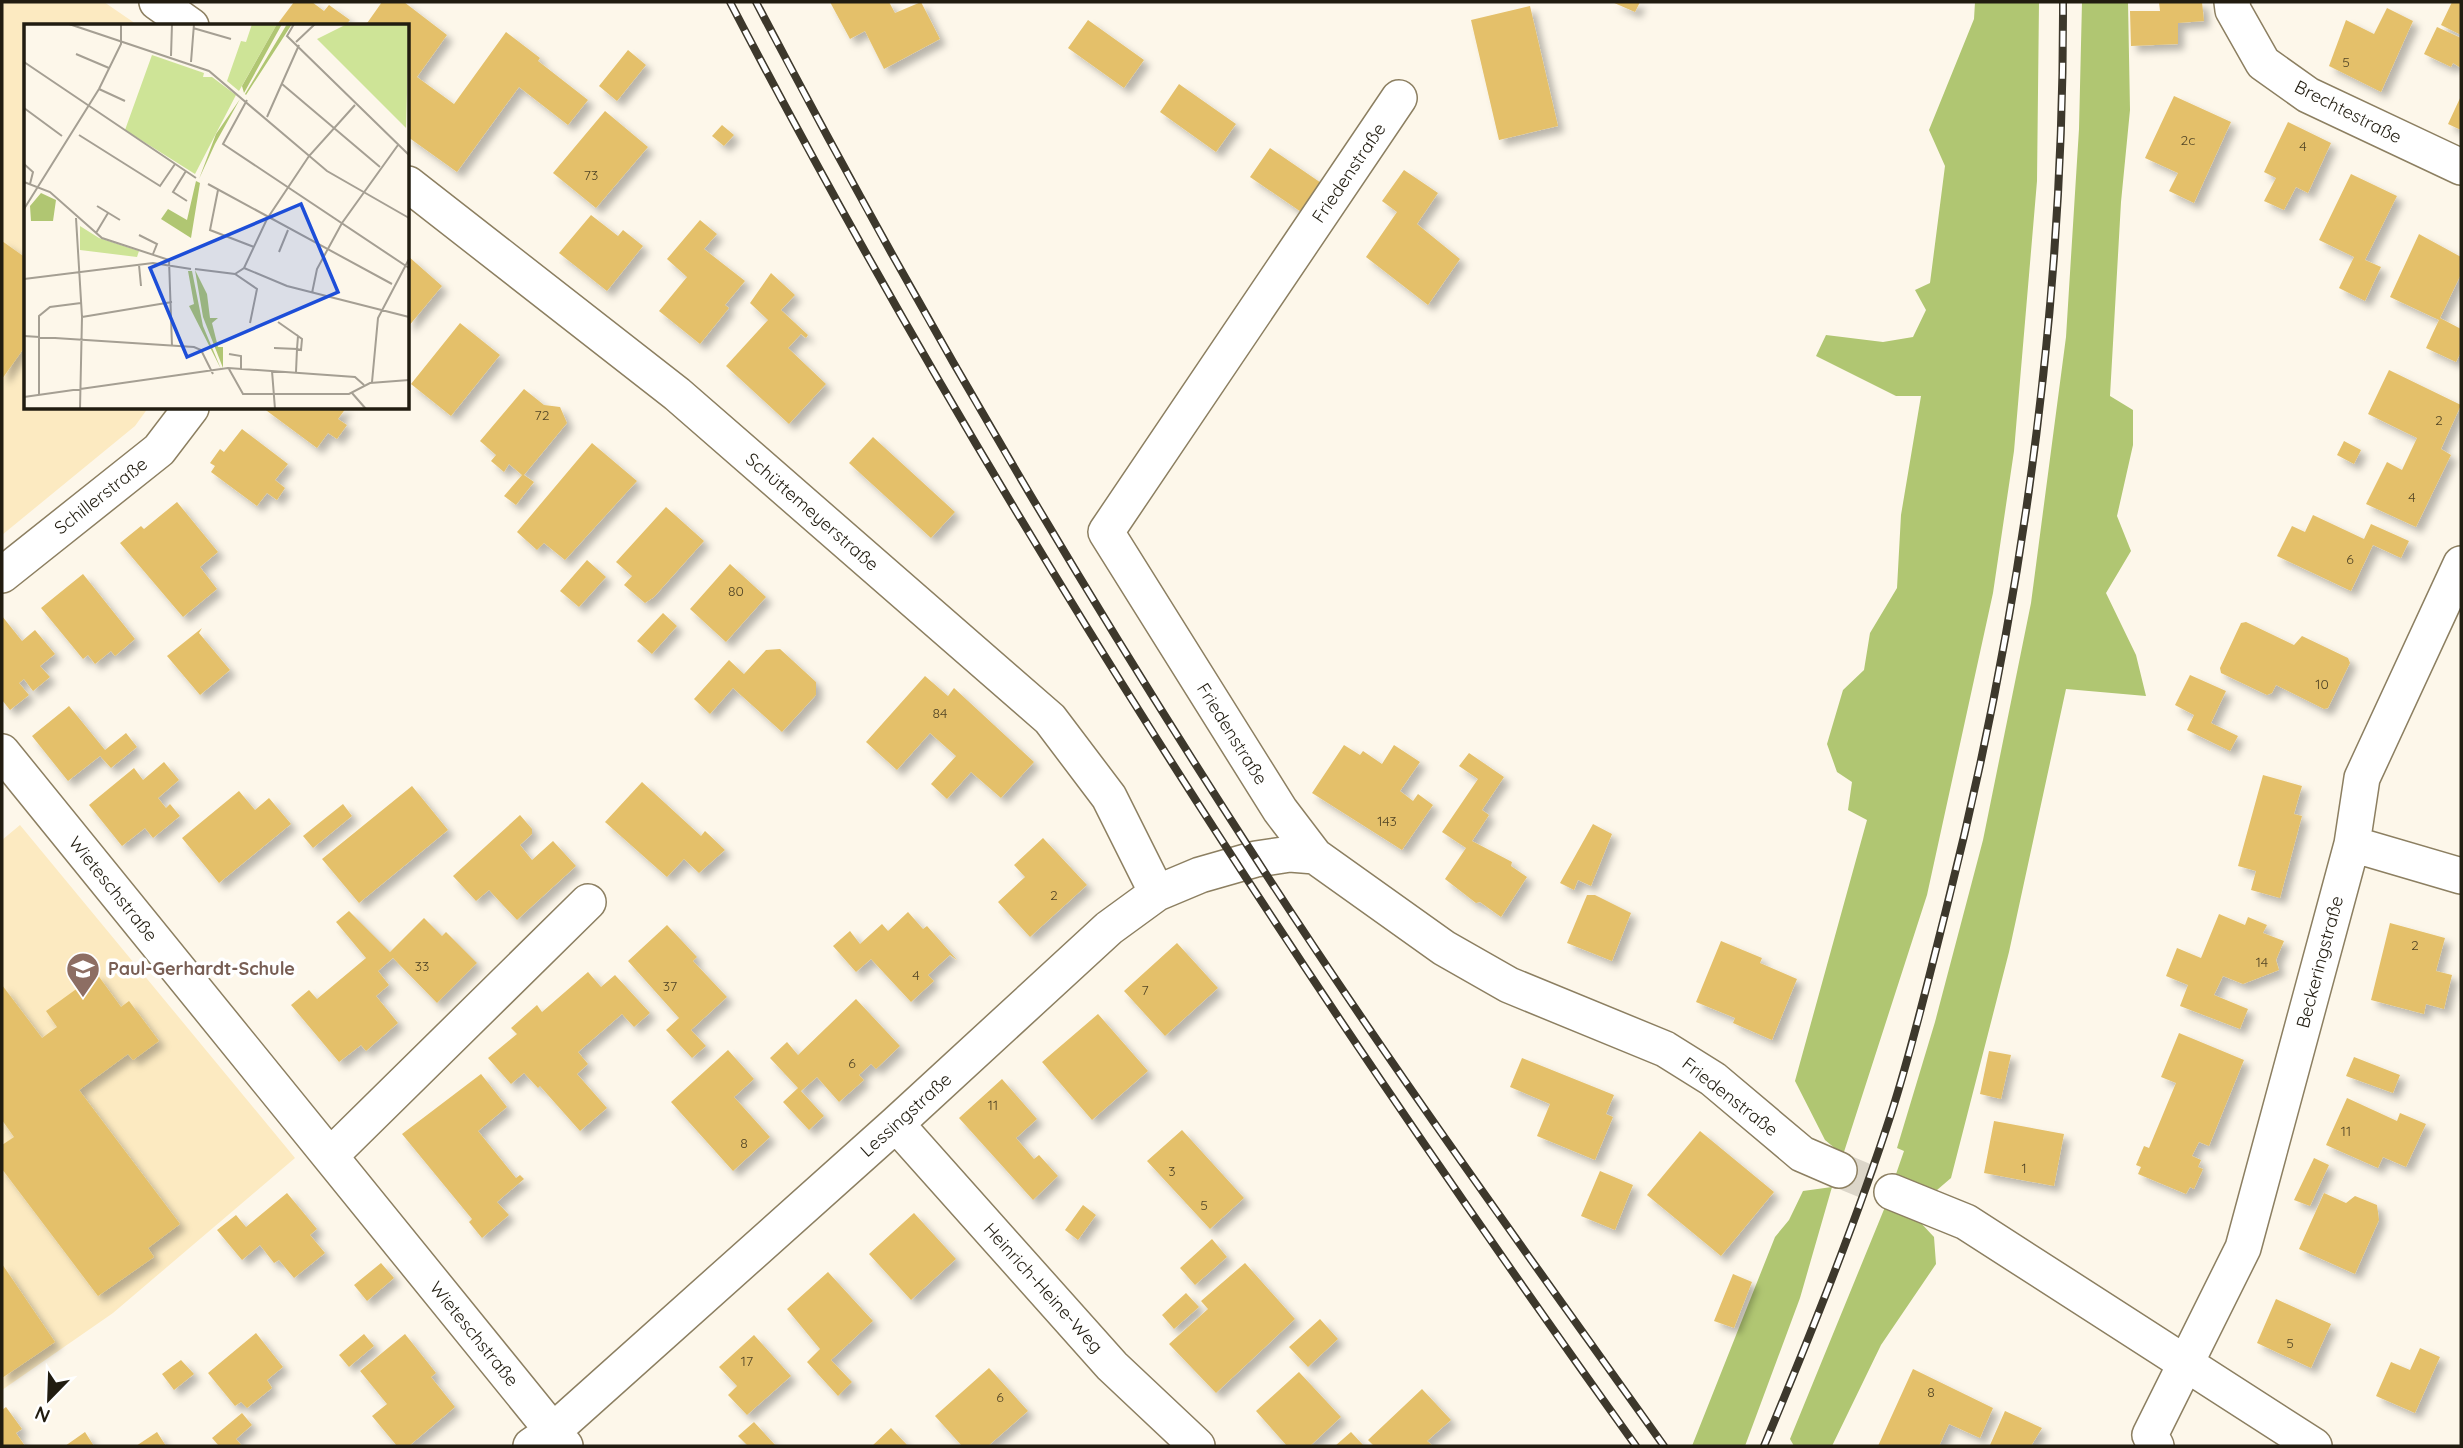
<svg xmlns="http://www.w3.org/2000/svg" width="2463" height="1448" font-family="Quicksand,sans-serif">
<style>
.built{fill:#fceac1}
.forest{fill:#b0c672}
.building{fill:#e4c06a;filter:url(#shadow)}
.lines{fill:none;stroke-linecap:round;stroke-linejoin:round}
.minor-tunnel{stroke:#dcd6c9;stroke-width:35;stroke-dasharray:35 18;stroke-linecap:butt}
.minor-casing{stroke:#8c7f61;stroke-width:38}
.minor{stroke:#fff;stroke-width:35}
.rail-casing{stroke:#3d382c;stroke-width:8}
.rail{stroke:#fff;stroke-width:5;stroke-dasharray:16;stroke-linecap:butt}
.labels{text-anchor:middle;stroke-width:7;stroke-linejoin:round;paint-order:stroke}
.number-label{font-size:14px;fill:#524526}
.street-label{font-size:18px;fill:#211c10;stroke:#fff}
.education-label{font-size:18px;font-weight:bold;fill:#785e54;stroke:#fff;text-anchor:start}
.inset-road{fill:none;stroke:#a59f93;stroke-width:2}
.view{fill:#1d4ed8;fill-opacity:0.15;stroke:#1d4ed8;stroke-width:3.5}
.inset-edge{fill:none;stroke:#211c10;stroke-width:3.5}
</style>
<defs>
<filter id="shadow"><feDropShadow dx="6" dy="6" stdDeviation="3.5" flood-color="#0004"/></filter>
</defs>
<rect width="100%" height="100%" fill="#fdf7ea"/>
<!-- built -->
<path class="built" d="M2,2h102l35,24h-113v382h122l-13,18 -133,109z
M20,825l275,333 -182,155 -111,77v-550z"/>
<!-- forest -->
<path class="forest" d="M1975,2h64l-2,179 -23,270 -21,142 -66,302 -84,260 -18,-15 -30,-59 72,-261 -19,-10 4,-28 -15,-10 -10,-28 16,-54 21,-20 6,-37 27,-45 4,-73 20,-119h-25l-80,-40 10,-21 57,7 30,-5 13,-27 -11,-20 15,-7 15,-117 -16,-36 45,-111z
M2082,2h46l2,108 -9,92 -11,194 23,14v35l-16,71 14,35 -25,42 30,62 10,41 -80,-7 -57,263 -58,226 -14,12 -42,-13 9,-26 -7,-3 38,-126 48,-182 48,-237 35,-266 13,-208z
M1832,1187l-32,111 -55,148h-53l83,-209 14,-17 14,-29z
M1885,1207l34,14 15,16 2,27 -55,81 -49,101h-38l-4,-7z"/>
<!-- building -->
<path class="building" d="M294,2h18l12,9 5,-6 21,15 -5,6h-69z
M382,2h22l43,33 -30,42 37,27 52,-72 34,26 -2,3 50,39 -20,25 -49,-38 -62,85 -49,-35v-111h-43z
M830,2h59l6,11 26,-11 19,37 -56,30 -19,-38 -15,8z
M1612,2h28l-5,10z
M2159,2h43l2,19 -26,2v21l-47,2 -1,-35h30z
M2452,2h9v33l-20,-10z
M1530,6l28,120 -59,14 -28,-120z
M2387,8l26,13 -32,71 -52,-26 17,-46 28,14z
M1088,20l56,40 -20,28 -56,-40z
M2437,27l24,11v30l-8,-5 -2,4 -27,-13z
M628,50l18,15 -29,36 -18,-15z
M1179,84l57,40 -20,28 -56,-40z
M2174,96l57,26 -37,81 -25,-12 9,-18 -33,-15z
M2461,96v34l-13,-6z
M605,111l43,36 -52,61 -43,-35z
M2288,122l43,21 -23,50 -12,-6 -12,23 -20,-9 12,-23 -12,-6z
M722,125l12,10 -10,11 -12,-10z
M1270,148l57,39 -20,29 -57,-39z
M1404,170l34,23 -21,31 43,35 -32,46 -62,-48 31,-45 -15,-11z
M2351,174l46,22 -32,64 16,7 -16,34 -26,-13 15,-31 -35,-17z
M591,215l27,21 5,-6 20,16 -36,45 -48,-38z
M700,220l17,14 -13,15 41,32 -20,24 4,3 -29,36 -41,-33 28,-34 -20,-18z
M2419,234l42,23v17l-21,44 21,11v23l-5,10 -30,-14 13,-28 -49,-23z
M2,241l24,17v87l-24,34z
M408,256l34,30 -34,41z
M771,273l24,22 -14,15 27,25 -2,3 -5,-4 -13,14 38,36 -37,40 -63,-58 42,-46 -18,-17z
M460,323l40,32 -49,61 -40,-32z
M2389,370l72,35 -20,44 10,6 -35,72 -50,-23 21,-42 15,8 15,-32 -49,-24z
M524,389l20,16 16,2 7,16 -43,52 10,7 -18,23 -12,-9 18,-21 -13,-11 -5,8 -13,-11 5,-6 -16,-14z
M263,408h83l-8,11 9,6 -10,14 -9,-6 -11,15z
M242,429l46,35 -13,16 10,8 -8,12 -10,-7 -10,13 -46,-34 4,-6 -5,-3 10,-14 4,3z
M873,437l82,75 -24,26 -82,-75z
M2344,441l17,9 -7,14 -17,-9z
M592,443l45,38 -72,79 -21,-17 -7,7 -20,-18z
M177,502l41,50 -18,15 17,22 -34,28 -63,-74 21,-17 3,3z
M666,507l38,34 -50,56 -9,6 -21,-18 8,-9 -16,-14z
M2313,515l51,24 7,-15 38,17 -8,17 -28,-13 -22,46 -74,-35 15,-30 13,6z
M587,560l19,17 -27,30 -19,-16z
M730,564l36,33 -40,45 -36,-33z
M83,574l52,65 -20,17 -4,-5 -16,13 -7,-9 -5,4 -42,-51z
M663,613l14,13 -25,28 -15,-13z
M2,616l20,25 13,-11 20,24 -15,12 10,11 -17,14 -9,-12 -5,4 10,12 -19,15 -8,-10z
M2246,622l48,23 8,-9 46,22 2,5 -22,45 -4,1 -48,-24 -4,8 -5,2 -46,-22 -1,-5 21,-45z
M202,628l-3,5 31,37 -30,25 -33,-39z
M780,649l36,33v13l-34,37 -49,-44 -23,26 -16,-15 35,-39 15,14 22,-24z
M2190,675l36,16 -15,32 27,13 -8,15 -43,-21 7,-15 -19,-10z
M925,676l23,20 6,-8 80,74 -33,36 -30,-26 -24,27 -16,-15 25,-28 -26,-23 -33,37 -31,-28z
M69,706l36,44 21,-17 11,14 -26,21 -11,-12 -32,25 -36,-45z
M1344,745l16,10 3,-4 19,13 12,-19 26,17 -20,29 13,10 5,-7 15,11 -31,45 -90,-57z
M1469,753l35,24 -22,33 7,5 -17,26 40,21 -1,4 16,11 -26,40 -21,-15 -4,1 -31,-24 21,-31 -24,-16 36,-53 -19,-13z
M164,762l15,18 -21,18 8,10 4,-4 10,12 -27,22 -8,-10 -23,18 -33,-41 45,-37 9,12z
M2263,775l39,11 -8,28 8,2 -22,82 -29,-8 5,-19 -18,-5z
M642,782l59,54 4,-5 20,19 -26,23 -15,-14 -17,18 -62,-55z
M412,786l36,44 -89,73 -37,-44z
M239,791l16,19 14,-12 22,26 -72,59 -37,-45z
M343,804l9,12 -39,32 -10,-12z
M520,815l12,14v5l-12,11 12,15 21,-19 23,25 -59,54 -28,-30 -13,11 -23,-25z
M1593,824l19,10 -21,52 -13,-6 -4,10 -14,-7z
M1043,838l44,47 -57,52 -32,-35 27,-25 -11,-12z
M1587,895h8l36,18 -19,48 -45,-18z
M349,911l41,41 34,-34 18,18 4,-4 31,31 -40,40 -44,-45 -15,13 11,14 -13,11 22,27 -32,28 -5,-6 -22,17 -48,-57 18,-15 8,9 49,-41 -30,-36z
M908,912l15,17 4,-3 30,34 -7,-5 -22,20 6,6 -23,21 -40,-43 -15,13 -23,-26 17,-15 10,13 22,-20 6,7z
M2219,914l26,11 3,-8 19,8 -4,8 21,8 -8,19 3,10 -36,14 -20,-8 -9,19 34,14 -8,20 -60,-23 8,-21 -22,-9 11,-28 24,10z
M2390,923l55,15 -9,33 16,4 -8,34 -18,-5 -2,10 -53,-14z
M667,925l30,32 -4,4 34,36 -36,33 15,16 -14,12 -26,-28 13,-12 -51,-57z
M1721,941l41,17 -2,5 37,16 -25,61 -39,-17 2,-5 -39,-16z
M1177,943l41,45 -53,48 -41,-45z
M588,972l13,15 14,-12 35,38 -16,14 -12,-13 -44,38 10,12 -11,10 30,34 -27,23 -40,-45 -2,2 -14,-15 -13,11 -23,-26 29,-24 -6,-6 26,-23 5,7z
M97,974l24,33 8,-6 30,40 -26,19 -5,-6 -49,36 101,134 -32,24 6,9 -56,39 -96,-127v-24l12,-8 -12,-17v-135l40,53 15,-11 -11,-16z
M856,999l44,47 -24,23 -5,-5 -12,11 5,5 -25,22 -22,-25 -16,14 23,25 -15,14 -26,-28 15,-14 -28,-30 17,-16 11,13z
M1098,1014l50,57 -56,49 -50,-58z
M2179,1033l65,27 -35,86 -10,-4 -7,14 9,4 -3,7 5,2 -9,20 -4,-2 -4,7 -48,-20 3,-7 -5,-2 8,-19 5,2 27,-65 -15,-6z
M728,1050l26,29 -20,18 36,40 -37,34 -62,-69z
M1989,1051l22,4 -10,44 -21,-5z
M2354,1057l46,18 -7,18 -47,-17z
M1522,1058l92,37 -8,19 7,3 -18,43 -58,-24 13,-32 -40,-17z
M481,1074l26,33 -29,24 38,47 4,-3 4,4 -27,23 12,13 -27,23 -13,-16 3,-3 -70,-85z
M1002,1079l35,40 -21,19 18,21 5,-4 19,21 -25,24 -74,-82z
M2347,1098l50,23 3,-8 26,11 -20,43 -23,-10 -5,11 -52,-23z
M1994,1121l70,13 -10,52 -70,-13z
M1182,1130l62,68 -34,31 -63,-68z
M1700,1131l74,61 -53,64 -74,-61z
M2314,1158l15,7 -19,41 -16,-6z
M1600,1171l33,14 -18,45 -34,-14z
M287,1193l30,36 -7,6 15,18 -31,25 -15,-18 -5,3 -14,-18 -18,15 -25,-30 19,-15 10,12z
M2324,1193l22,10 9,-7 22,9 2,15 -24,54 -56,-25z
M1083,1205l13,10 -18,25 -13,-10z
M914,1213l42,46 -45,41 -42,-46z
M1212,1239l15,18 -32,28 -15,-17z
M381,1263l13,15 -27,23 -13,-16z
M1245,1263l50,56 -79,74 -47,-49 39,-35 -7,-8z
M2,1264l53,78 -53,36z
M828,1272l45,49 -42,39 21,22 -14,14 -31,-34 13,-13 -33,-40z
M1733,1274l19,8 -18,46 -20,-7z
M1186,1293l13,14 -25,22 -12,-14z
M2276,1299l55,25 -20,44 -54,-25z
M1320,1319l18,20 -30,28 -19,-20z
M256,1333l27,34 -16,13 5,8 -25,20 -6,-6 -6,4 -27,-33z
M364,1334l10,12 -25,21 -10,-12z
M405,1334l31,39 -5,4 24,30 -46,39h-12l-25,-30 15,-12 -27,-33z
M754,1335l37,41 -44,39 -19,-20 9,-9 -18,-19z
M2420,1348l20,9 -25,56 -39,-17 15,-34 19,8z
M181,1360l13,14 -20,16 -12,-16z
M989,1368l39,43 -40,35h-26l-27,-30z
M1913,1369l80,39 -13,30 -31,-14 -10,22h-61z
M1299,1372l42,45 -31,29h-23l-31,-35z
M1422,1389l29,31 -24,21 6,5h-59l-6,-6z
M6,1407l16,22 -6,4 9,13h-23v-36z
M2005,1411l37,17 -11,18 -41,-1z
M242,1413l10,12 -16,14 6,7h-23l-7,-8z
M754,1422l22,24h-28l-10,-10z
M891,1428l17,18h-36z
M85,1432l9,14h-29z
M157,1432l9,14h-30z
M1351,1432l13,14h-29z"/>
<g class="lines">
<!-- minor-tunnel -->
<path class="minor-tunnel" d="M1839,1170l53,22"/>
<!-- minor casing -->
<g class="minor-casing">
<path id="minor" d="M157,2l34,24
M2232,2l1,8 30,53 45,32 153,72
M1399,98l-293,434 174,278 35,46 129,92 65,37 156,64 48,30 89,75 37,16
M408,184l269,210 373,325 59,78 48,96
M2,575l157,-125 32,-42
M2,752l563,694
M2352,844l109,32
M896,1124l216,242 85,80
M330,1156l258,-254
M1892,1192l74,30 348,224
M531,1446l22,-15 343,-307 213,-196 48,-35 43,-18 56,-16 34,-5 25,2
M2156,1446l-6,-11 93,-187 109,-404 10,-66 99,-214"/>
</g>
<!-- minor -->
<use href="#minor" class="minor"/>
<!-- rail casing -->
<g class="rail-casing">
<path id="rail" d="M730,2c263,505 575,982 906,1444
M756,2c152,291 318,576 497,852 130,202 272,397 411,592
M1764,1446c46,-110 91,-221 128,-335 21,-66 37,-134 54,-201 75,-296 118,-603 117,-908"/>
</g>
<!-- rail -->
<use href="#rail" class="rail"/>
</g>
<!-- icons -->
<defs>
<g id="school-pin" transform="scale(1.75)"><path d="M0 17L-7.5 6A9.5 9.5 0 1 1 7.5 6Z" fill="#8d6e63" stroke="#fff"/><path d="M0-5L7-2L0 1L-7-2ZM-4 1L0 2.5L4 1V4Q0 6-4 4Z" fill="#fff"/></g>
</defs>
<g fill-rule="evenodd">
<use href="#school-pin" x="83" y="969"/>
</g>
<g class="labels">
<!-- number labels -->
<g class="number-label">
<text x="2346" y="67">5</text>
<text x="2188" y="145">2c</text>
<text x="2303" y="151">4</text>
<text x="591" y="180">73</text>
<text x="542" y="420">72</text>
<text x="2439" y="425">2</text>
<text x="2412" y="502">4</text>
<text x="2350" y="564">6</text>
<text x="736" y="596">80</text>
<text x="2322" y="689">10</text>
<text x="940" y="718">84</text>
<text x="1387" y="826">143</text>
<text x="1054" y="900">2</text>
<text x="2415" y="950">2</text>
<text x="2262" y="967">14</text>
<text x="422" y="971">33</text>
<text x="916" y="980">4</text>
<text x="670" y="991">37</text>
<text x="1145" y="995">7</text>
<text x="852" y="1068">6</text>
<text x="993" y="1110">11</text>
<text x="2346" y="1136">11</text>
<text x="744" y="1148">8</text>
<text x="2024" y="1173">1</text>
<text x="1172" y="1176">3</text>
<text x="1204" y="1210">5</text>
<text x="2290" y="1348">5</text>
<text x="747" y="1366">17</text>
<text x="1931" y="1397">8</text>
<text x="1000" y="1402">6</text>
</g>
<!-- street labels -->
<g class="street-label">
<text transform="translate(2348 112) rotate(27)" y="6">Brechtestraße</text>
<text transform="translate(1349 173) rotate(-56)" y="6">Friedenstraße</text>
<text transform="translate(101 496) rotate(-38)" y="6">Schillerstraße</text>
<text transform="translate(812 512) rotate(41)" y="6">Schüttemeyerstraße</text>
<text transform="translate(1232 734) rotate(58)" y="6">Friedenstraße</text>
<text transform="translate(113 889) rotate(51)" y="6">Wieteschstraße</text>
<text transform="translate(2320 962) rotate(-75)" y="6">Beckeringstraße</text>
<text transform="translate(1730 1097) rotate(38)" y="6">Friedenstraße</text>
<text transform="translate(906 1115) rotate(-42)" y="6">Lessingstraße</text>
<text transform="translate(1043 1288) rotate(48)" y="6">Heinrich-Heine-Weg</text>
<text transform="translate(474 1334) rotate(51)" y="6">Wieteschstraße</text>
</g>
<!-- education labels -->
<g class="education-label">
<text x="108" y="975">Paul-Gerhardt-Schule</text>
</g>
</g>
<!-- overview -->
<g transform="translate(24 24)">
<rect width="385" height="385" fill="#fdf7ea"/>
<path d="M228,0h25l-38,67 -12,-10 14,-40 5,1zM323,0h62l-3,104 -89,-89zM128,31l52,18 -1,4h9l24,18 -41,79 -70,-44zM56,202l19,12 40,13 -2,6 -57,-7z" fill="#cee497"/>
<path d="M253,0h5l-38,69 -2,-7zM263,0h5l-46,71 -1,-1zM216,75l-25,45 -16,35 17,-45zM172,157l4,2 -9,55 -30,-19 7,-10 19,11zM17,169l15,7 -3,21h-22l-1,-15zM171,246l12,24 3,24h8l-6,5 6,24h5v21l-20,-51zM164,247h4l11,55 18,43 -32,-63 5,-2z" fill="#b0c672"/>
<path class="inset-road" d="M45,0l140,47 118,100 82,47M270,0l-7,12 122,119M169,4l38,11M272,18l19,-18M52,30l33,14M147,32l1,-32M0,38l172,116M167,38l3,-38M258,60l98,83M75,65l26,12M223,76l-24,44 186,124M0,84l38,28M243,93l32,-72M55,111l81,51 15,-22M0,140l9,8 -3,12M162,147l-13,21 14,9M0,158l26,10 52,46 67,22 3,86M184,160l184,100M194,166l-8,40 44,17M73,182l23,14M0,185l75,-120 22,-45v-20M52,194l6,99 -2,92M72,209l12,-20M115,211l18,9 -4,10M255,228l9,-22M115,241l2,21M220,244l43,18 122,31M171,245l40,5 22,15 -7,34M211,250l9,-6 23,-49 42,-63 46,-51M0,255l129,-16 38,6M288,269l5,-24 25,-46 56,-78M58,293l90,-15M254,298l20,14M0,312l170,11 7,3 12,24M274,312l4,3 -1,11 -4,-1zM250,324l23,1 -1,23M205,330l12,2v13M205,345l14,25h106l21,-11 39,-3M248,347l3,38M348,358l6,-64 31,-59M328,369l14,16M15,371v-79l11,-9 31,-4M0,373l204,-29 127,9 9,8"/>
<path class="view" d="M277,180l37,88 -151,65 -37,-89z"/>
<rect width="385" height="385" class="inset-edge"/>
</g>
<!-- border -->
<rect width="2463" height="1448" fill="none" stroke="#211c10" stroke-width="7"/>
<!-- north arrow -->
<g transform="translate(49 1399) rotate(203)" stroke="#ffffff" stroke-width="5" paint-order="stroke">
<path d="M0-5L12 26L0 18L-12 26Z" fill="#211c10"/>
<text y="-10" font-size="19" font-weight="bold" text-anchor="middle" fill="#211c10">N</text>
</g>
</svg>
